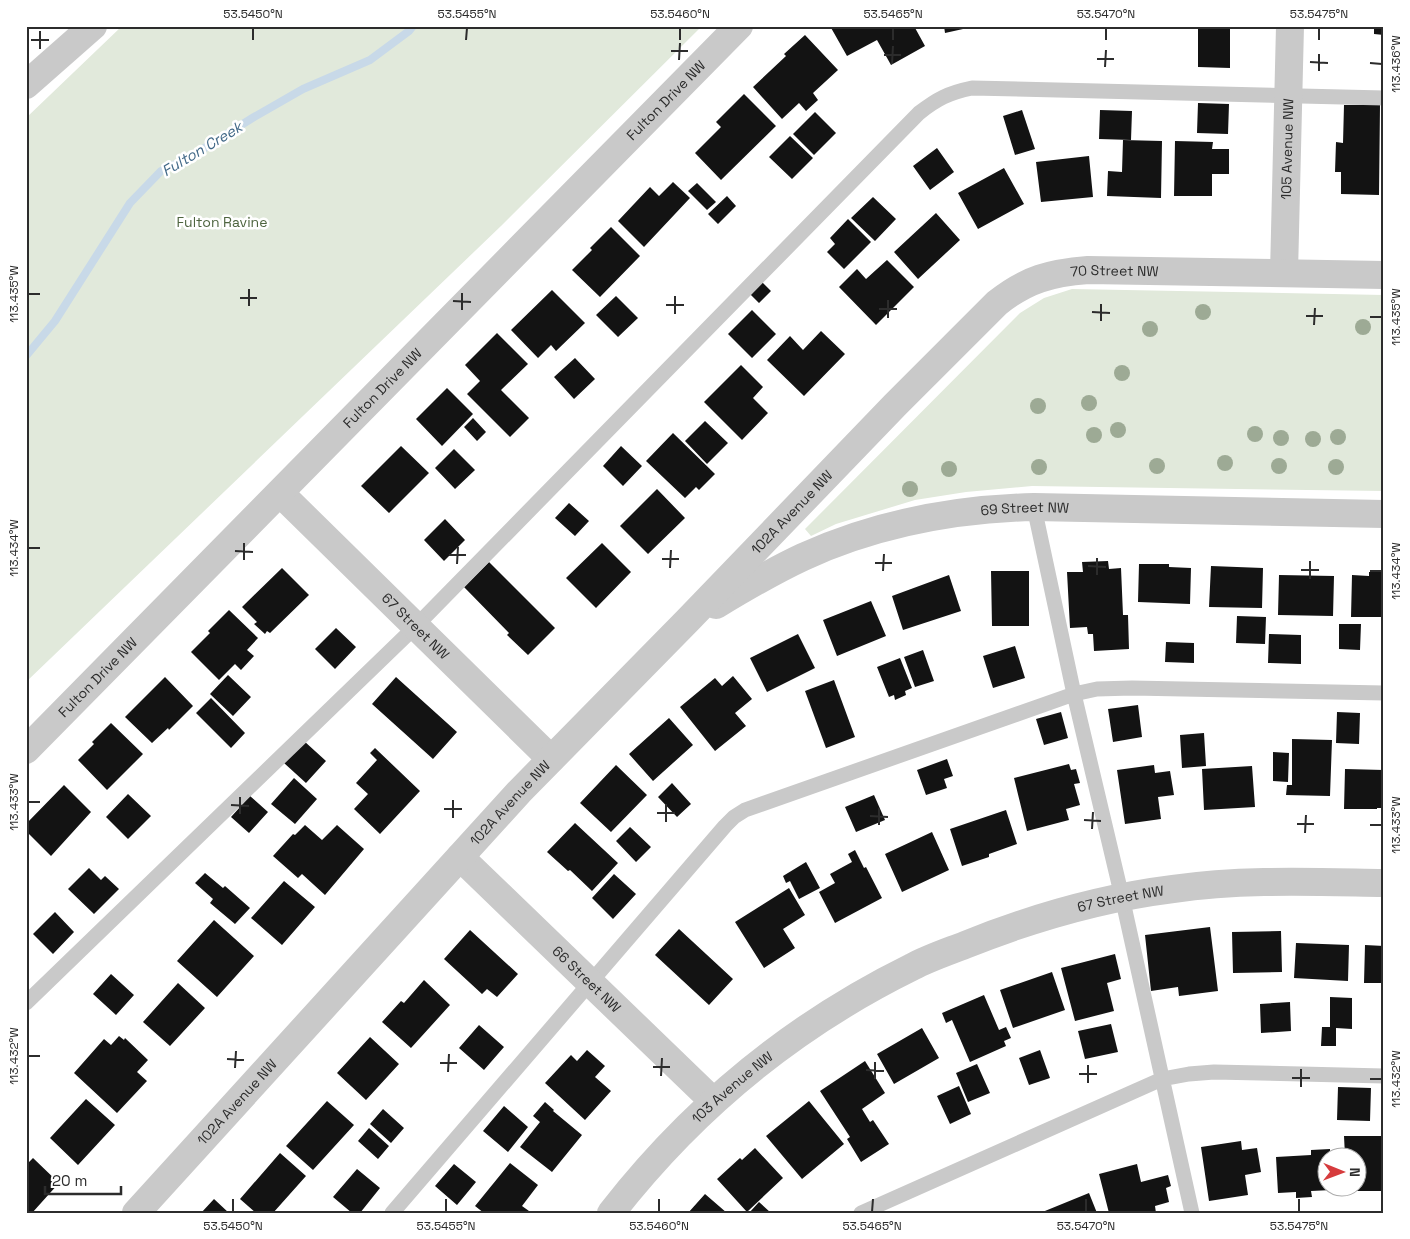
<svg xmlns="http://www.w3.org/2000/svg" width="1410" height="1239" font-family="'Space Grotesk',sans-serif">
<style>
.green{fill:#e1e9db}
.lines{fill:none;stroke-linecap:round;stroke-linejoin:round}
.stream{stroke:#c8d9e8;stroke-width:8}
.building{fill:#131313}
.lane{stroke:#c9c9c9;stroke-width:15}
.street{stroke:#c9c9c9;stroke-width:28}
.tree{fill:#9daa95}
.ticks{fill:none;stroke:#2c2c2c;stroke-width:2}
.labels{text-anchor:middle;stroke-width:5;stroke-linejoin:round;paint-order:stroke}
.street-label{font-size:14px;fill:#2c2c2c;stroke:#fff}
.park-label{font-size:14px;fill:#4d643e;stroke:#fff}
.water-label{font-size:15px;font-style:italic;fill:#416887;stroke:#fff}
.neatline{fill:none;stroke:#2c2c2c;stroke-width:2}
.ticks-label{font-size:12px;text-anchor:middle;fill:#2c2c2c}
</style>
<rect width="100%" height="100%" fill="#fff"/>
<!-- green -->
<path class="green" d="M122,26h580l-201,200 -475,456v-564z
M1072,289l312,6v196l-352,-5 -66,6 -51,8 -79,24 -25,12 -6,-7 215,-216 24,-15z"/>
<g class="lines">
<!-- stream -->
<path class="stream" d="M26,356l29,-35 75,-118 31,-32 31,-15 62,-39 49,-28 67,-29 39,-29 4,-5"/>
</g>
<!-- building -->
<path class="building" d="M830,26h84l11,20 -34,19 -14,-25 -30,16z
M944,26h28v1l-27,6z
M1198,26h32v42l-32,-1z
M1374,26h10v9l-10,-1z
M805,35l33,35 -25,23 5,7 -12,11 -7,-8 -17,16 -29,-32 33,-31 -2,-2z
M744,94l32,32 -55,54 -26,-27 26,-26 -5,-5z
M1198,103l31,1 -1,30 -31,-1z
M1344,105h36l-1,90 -38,-1v-22h-6l1,-30 7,1z
M1022,110l13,39 -20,6 -12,-39z
M1100,110l32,1 -1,29 -32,-1z
M815,112l21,21 -22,22 -21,-21z
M790,136l23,22 -21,21 -23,-22z
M1123,140l39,1 -1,57 -54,-2 1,-25 14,1z
M1175,141l38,1 -1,7h17v25h-17v22h-38z
M937,148l17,24 -24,18 -17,-24z
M1089,156l4,41 -52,5 -5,-40z
M1004,168l20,36 -46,25 -20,-36z
M673,182l17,16 -46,49 -26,-26 32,-34 9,9z
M697,183l19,19 -9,8 -19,-19z
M727,196l9,10 -18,18 -10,-10z
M873,197l23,22 -21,22 -24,-23z
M936,213l24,27 -42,39 -24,-27z
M848,219l23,23 -27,27 -17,-17 8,-8 -5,-6z
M611,227l29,29 -40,41 -28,-27 20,-20 -2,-2z
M887,260l27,27 -38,38 -37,-38 18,-18 9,10z
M760,280l11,11 -12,12 -11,-11z
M552,290l33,33 -29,28 -5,-6 -13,13 -27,-28z
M616,296l22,22 -20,19 -22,-22z
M752,310l24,24 -24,24 -24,-24z
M821,331l24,23 -41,42 -37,-36 23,-24 13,14z
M497,333l31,31 -27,26 28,28 -19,19 -43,-43 13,-13 -15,-16z
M575,358l20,21 -21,20 -20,-22z
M741,365l22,22 -10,11 15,15 -26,27 -38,-38z
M447,388l26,26 -31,32 -26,-27z
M473,418l13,14 -9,9 -13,-14z
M705,421l23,22 -21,21 -22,-23z
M673,433l42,41 -16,16 -3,-3 -11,11 -39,-37z
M401,446l28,27 -40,40 -28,-27z
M621,446l21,20 -19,20 -20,-20z
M454,449l21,21 -20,19 -20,-21z
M657,489l28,29 -37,36 -28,-28z
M569,503l20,18 -14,15 -20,-18z
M445,519l20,21 -21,21 -20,-21z
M602,543l29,29 -35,36 -30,-30z
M1108,561l1,8 12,-1 2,47h5l1,34 -35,2 -1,-17h-5l-1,-7 -17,1 -3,-56h16l-1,-10z
M489,562l66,66 -27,27 -21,-20 2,-2 -45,-46z
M1139,564h30v3l22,1 -1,36 -52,-2z
M1211,566l52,2 -1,40 -53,-1z
M282,568l27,27 -39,38 -3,-2 -2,3 -11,-10 3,-2 -15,-15z
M991,571h38v55h-37z
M1369,572h12v4h3v41h-33l1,-42 17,1z
M949,575l12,36 -58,19 -11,-34z
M1279,575l55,1 -1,40 -55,-1z
M871,601l15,35 -49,20 -14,-36z
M229,610l29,28 -11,12 7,6 -13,14 -6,-6 -16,16 -28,-28 19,-19 -2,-2z
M1237,616l29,1 -1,27 -29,-1z
M1339,624h22l-1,26 -21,-1z
M336,628l20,19 -21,22 -20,-20z
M798,634l17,34 -48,24 -17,-34z
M1269,634l32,1v29l-33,-1z
M1166,642l28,1v20l-29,-1z
M1015,646l10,32 -32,10 -10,-32z
M923,650l11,31 -19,6 -11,-30z
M900,658l12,30 -7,3 1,4 -11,5 -1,-5 -5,2 -12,-30z
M228,675l23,22 -18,19 -23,-22z
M733,676l19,23 -17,14 11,13 -31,25 -35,-44 35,-29 7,8z
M165,677l28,29 -24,24 -1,-2 -16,15 -27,-26z
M396,677l61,55 -24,27 -61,-55z
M834,680l21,57 -29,11 -21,-57z
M211,698l34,35 -14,15 -35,-35z
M1138,705l4,32 -29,5 -5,-33z
M1061,712l7,26 -24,7 -8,-26z
M1337,712l23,1 -1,31 -23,-1z
M669,718l24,27 -40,36 -24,-27z
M111,723l32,31 -36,36 -29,-30 16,-16 -2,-2z
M1204,733l2,33 -24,2 -2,-33z
M1292,739l40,1 -2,56 -44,-1 1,-10h5z
M304,741l22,20 -20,22 -22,-20z
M375,748l45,43 -40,43 -26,-25 14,-15 -12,-11 21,-23 -7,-7z
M1273,752l16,1 -1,29 -15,-1z
M947,759l6,17 -9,3 3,9 -21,7 -9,-25z
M1069,764l2,6 5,-1 4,14 -6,1 6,21 -14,4 3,11 -42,11 -13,-53z
M616,765l31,30 -36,37 -31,-29z
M1154,765l1,8 15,-2 4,24 -16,2 3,22 -36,5 -8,-54z
M1252,766l3,41 -51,3 -2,-41z
M1345,769l39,1v38h-7v1h-33z
M294,778l23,21 -22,25 -24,-20z
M672,783l19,21 -14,13 -19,-20z
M64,785l27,27 -40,44 -25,-25v-7z
M128,794l23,22 -23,23 -22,-22z
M874,795l11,25 -29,12 -11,-25z
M250,796l18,16 -19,21 -18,-16z
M1006,810l11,34 -28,10v3l-27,9 -12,-37z
M575,823l43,40 -26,28 -22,-21 -2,1 -21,-19z
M305,825l17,15 15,-15 27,24 -39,46 -23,-21 -4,4 -25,-22 20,-22 2,1z
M630,827l21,20 -15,15 -20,-21z
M932,832l17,38 -47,22 -17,-38z
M855,850l9,18 2,-1 16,31 -47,25 -16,-31 16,-9 -5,-9 22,-12 -4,-8z
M806,862l14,26 -21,11 -9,-18 -4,2 -3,-7z
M89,868l12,12 4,-4 14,13 -25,25 -26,-25z
M205,873l18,15 2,-2 25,22 -15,16 -25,-21 3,-4 -18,-16z
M614,874l22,20 -23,25 -21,-21z
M284,881l31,26 -33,38 -31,-27z
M789,888l16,27 -22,14 12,19 -31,20 -29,-46z
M55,912l19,20 -21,22 -20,-20z
M214,920l40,36 -37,41 -40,-36z
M1210,927l8,64 -39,5 -1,-9 -27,4 -6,-56z
M679,929l54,50 -24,26 -54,-50z
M470,930l48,44 -21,23 -10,-8 -5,5 -38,-35z
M1281,931l1,41 -49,1 -1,-41z
M1296,943l53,2 -1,36 -54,-3z
M1365,945l19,1v37h-20z
M1115,954l6,25 -14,4 7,28 -39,10 -14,-53z
M1052,972l13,38 -52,18 -13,-38z
M111,974l23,21 -18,20 -23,-21z
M424,980l26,25 -39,43 -29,-26 19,-21 3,2z
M178,983l27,25 -35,38 -27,-24z
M984,995l15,35 7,-3 5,11 -7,3 2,5 -36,16 -18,-42 -6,3 -4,-10z
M1330,997l22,1v31l-16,-1v18h-15l1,-19h8z
M1290,1002l1,29 -30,2 -1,-29z
M1111,1024l7,28 -33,7 -7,-28z
M479,1025l25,22 -20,23 -25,-22z
M922,1028l17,30 -45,26 -17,-30z
M119,1036l5,4 1,-2 23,22 -11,12 10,9 -30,32 -43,-40 30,-34 7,6z
M370,1037l29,27 -33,36 -29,-27z
M587,1050l18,16 -10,11 16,14 -26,29 -40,-37 26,-28 6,6z
M1040,1050l10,28 -21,7 -10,-27z
M865,1061l20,32 -23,16 8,13 3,-2 16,24 -28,18 -14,-23 3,-2 -30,-46z
M977,1064l13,29 -22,9 -12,-29z
M959,1086l12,28 -21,10 -13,-28z
M1338,1087l33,1 -1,33 -33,-1z
M86,1099l29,26 -37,40 -28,-27z
M327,1101l27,24 -41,45 -27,-24z
M809,1101l35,43 -42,35 -36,-43z
M545,1102l9,8 -1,1 29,24 -30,37 -32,-25 20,-25 -7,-6z
M504,1106l24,21 -20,25 -25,-21z
M383,1109l21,19 -13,15 -21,-19z
M369,1128l20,18 -11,13 -20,-18z
M1344,1136h40v55h-39v-5h13v-30h-13z
M1241,1141l1,9 15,-2 4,24 -16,3 3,20 -39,6 -8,-54z
M755,1148l28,30 -36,34 -30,-33 23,-21 2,2z
M1330,1149v7h-2v30h4v4l-21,1 1,6 -16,1v-6l-18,1 -2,-36 35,-2v-5z
M280,1153l26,23 -33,37h-17l-16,-14z
M33,1158l26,25 -27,30h-6v-48z
M510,1163l28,22 -16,21 7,5 -1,2h-44l-9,-7z
M454,1164l22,18 -19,23 -22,-19z
M1137,1164l4,18 27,-7 3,11 -5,2 3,14 -14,4 1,7h-47l-10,-39z
M357,1169l23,19 -20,25h-8l-19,-16z
M1089,1193l8,20h-57z
M705,1194l22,19h-39z
M214,1199l15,14h-28z
M759,1202l12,11h-22z"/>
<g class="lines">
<!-- lane -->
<path class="lane" d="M1034,507l40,187 48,203 70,316
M26,1003l390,-377 503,-513c18,-14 29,-20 53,-25l412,10
M392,1213l333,-387 9,-9 11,-7 329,-116 23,-5 35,-1 252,5
M861,1213l301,-134 27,-5 25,-2 170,4"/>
<!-- street -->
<g class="street">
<path d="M26,85l67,-59"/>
<path id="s1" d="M1284,273l6,-247"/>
<path id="s2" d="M280,493l271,266"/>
<path id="s3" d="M716,605c28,-17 57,-34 87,-48 72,-33 153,-48 231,-50l350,7"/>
<path id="s4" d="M26,750l713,-724"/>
<path id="s5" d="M460,857l253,244"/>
<path id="s6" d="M136,1213l383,-421 169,-172 207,-215 102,-102c30,-24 54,-30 91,-33l296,5"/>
<path id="s7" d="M611,1213c81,-104 183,-188 301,-246 17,-9 35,-15 53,-22 67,-27 136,-47 208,-56 70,-10 140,-7 211,-6"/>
</g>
</g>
<!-- trees -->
<g class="tree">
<circle cx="1203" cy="312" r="8"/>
<circle cx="1363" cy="327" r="8"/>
<circle cx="1150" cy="329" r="8"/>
<circle cx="1122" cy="373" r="8"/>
<circle cx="1089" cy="403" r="8"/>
<circle cx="1038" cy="406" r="8"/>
<circle cx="1118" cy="430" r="8"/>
<circle cx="1255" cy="434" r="8"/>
<circle cx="1094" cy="435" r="8"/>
<circle cx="1338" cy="437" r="8"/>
<circle cx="1281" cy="438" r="8"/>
<circle cx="1313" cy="439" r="8"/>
<circle cx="1225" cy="463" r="8"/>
<circle cx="1157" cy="466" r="8"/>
<circle cx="1279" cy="466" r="8"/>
<circle cx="1039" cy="467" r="8"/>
<circle cx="1336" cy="467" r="8"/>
<circle cx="949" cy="469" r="8"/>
<circle cx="910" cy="489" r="8"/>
</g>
<!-- ticks -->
<path class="ticks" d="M31,40h18M253,40v-12M466,40l1,-12M680,40v-12M893,40v-12M1106,40v-12M1319,40v-12M40,49v-18M671,51h17M884,55h17M1097,59h17M679,60l1,-17M1310,62l18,1M1370,63l12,1M892,64l1,-18M1105,67l1,-17M1319,71v-17M28,294h12M240,298h17M453,301l18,1M666,305h18M249,306v-17M879,309h18M462,310v-17M1092,312l18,1M675,314v-18M1306,316h17M1370,317h12M888,318v-18M1101,321v-17M1314,325l1,-17M28,548h12M235,551l18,1M449,555h17M662,559h17M244,560v-17M875,563h17M457,564l1,-17M1088,566l18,1M670,568l1,-18M1301,570h18M883,571l1,-17M1370,571h12M1097,575v-17M1310,579v-18M28,802h12M231,805l18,1M444,809h18M657,813h18M240,814v-17M870,816l18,1M453,818v-18M1084,820l17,1M666,822v-18M1297,824h17M879,825v-17M1370,825h12M1092,829l1,-17M1305,833l1,-18M28,1056h12M227,1059l17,1M440,1063h17M653,1067h17M235,1068l1,-17M866,1070l18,1M448,1072l1,-18M1079,1074h18M661,1076l1,-18M1292,1078h18M875,1079v-17M1370,1079h12M1088,1083v-18M1301,1087v-18M233,1212v-13M446,1212v-13M659,1212v-13M872,1212l1,-13M1086,1212v-13M1299,1212v-13"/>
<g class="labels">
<!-- street labels -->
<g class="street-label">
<text dy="5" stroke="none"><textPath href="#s4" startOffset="912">Fulton Drive NW</textPath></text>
<text dy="5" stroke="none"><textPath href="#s1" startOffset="124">105 Avenue NW</textPath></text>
<text dy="5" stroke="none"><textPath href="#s6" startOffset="1378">70 Street NW</textPath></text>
<text dy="5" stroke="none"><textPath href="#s4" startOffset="508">Fulton Drive NW</textPath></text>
<text dy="5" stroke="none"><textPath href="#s3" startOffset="328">69 Street NW</textPath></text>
<text dy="5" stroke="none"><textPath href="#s6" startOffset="960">102A Avenue NW</textPath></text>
<text dy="5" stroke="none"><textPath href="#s2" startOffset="190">67 Street NW</textPath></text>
<text dy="5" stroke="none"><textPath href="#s4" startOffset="102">Fulton Drive NW</textPath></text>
<text dy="5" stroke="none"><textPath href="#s6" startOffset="555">102A Avenue NW</textPath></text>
<text dy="5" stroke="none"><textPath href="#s7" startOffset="612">67 Street NW</textPath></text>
<text dy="5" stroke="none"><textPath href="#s5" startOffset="176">66 Street NW</textPath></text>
<text dy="5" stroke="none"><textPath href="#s7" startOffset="175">103 Avenue NW</textPath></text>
<text dy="5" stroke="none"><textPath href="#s6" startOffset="150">102A Avenue NW</textPath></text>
</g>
<!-- park labels -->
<g class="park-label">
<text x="222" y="227">Fulton Ravine</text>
</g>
<!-- water labels -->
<g class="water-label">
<text transform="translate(202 149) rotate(-31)" y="5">Fulton Creek</text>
</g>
</g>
<!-- border -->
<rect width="1410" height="1239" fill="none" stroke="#ffffff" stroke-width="55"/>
<!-- north arrow -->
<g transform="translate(1342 1172) rotate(91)"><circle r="24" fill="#ffffff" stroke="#ababab"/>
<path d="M0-4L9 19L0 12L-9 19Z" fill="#d63b3d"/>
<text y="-8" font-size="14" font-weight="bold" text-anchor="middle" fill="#2c2c2c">N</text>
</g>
<!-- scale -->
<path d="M45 1186v8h76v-8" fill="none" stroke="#2c2c2c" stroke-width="2.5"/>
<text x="52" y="1186" font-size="15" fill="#2c2c2c" stroke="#ffffff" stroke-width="4" paint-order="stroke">20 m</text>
<rect x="28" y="28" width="1354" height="1184" class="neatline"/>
<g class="ticks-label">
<text x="253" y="18">53.5450°N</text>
<text x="467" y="18">53.5455°N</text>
<text x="680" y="18">53.5460°N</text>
<text x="893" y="18">53.5465°N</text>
<text x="1106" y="18">53.5470°N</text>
<text x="1319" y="18">53.5475°N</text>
<text transform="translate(1396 64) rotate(-90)" y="4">113.436°W</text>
<text transform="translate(14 294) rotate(-90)" y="4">113.435°W</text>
<text transform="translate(1396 317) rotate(-90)" y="4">113.435°W</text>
<text transform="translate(14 548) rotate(-90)" y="4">113.434°W</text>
<text transform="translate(1396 571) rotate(-90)" y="4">113.434°W</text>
<text transform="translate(14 802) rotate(-90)" y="4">113.433°W</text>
<text transform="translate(1396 825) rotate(-90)" y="4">113.433°W</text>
<text transform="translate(14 1056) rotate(-90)" y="4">113.432°W</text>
<text transform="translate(1396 1079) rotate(-90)" y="4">113.432°W</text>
<text x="233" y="1230">53.5450°N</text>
<text x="446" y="1230">53.5455°N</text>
<text x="659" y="1230">53.5460°N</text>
<text x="872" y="1230">53.5465°N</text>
<text x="1086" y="1230">53.5470°N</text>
<text x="1299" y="1230">53.5475°N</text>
</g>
</svg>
